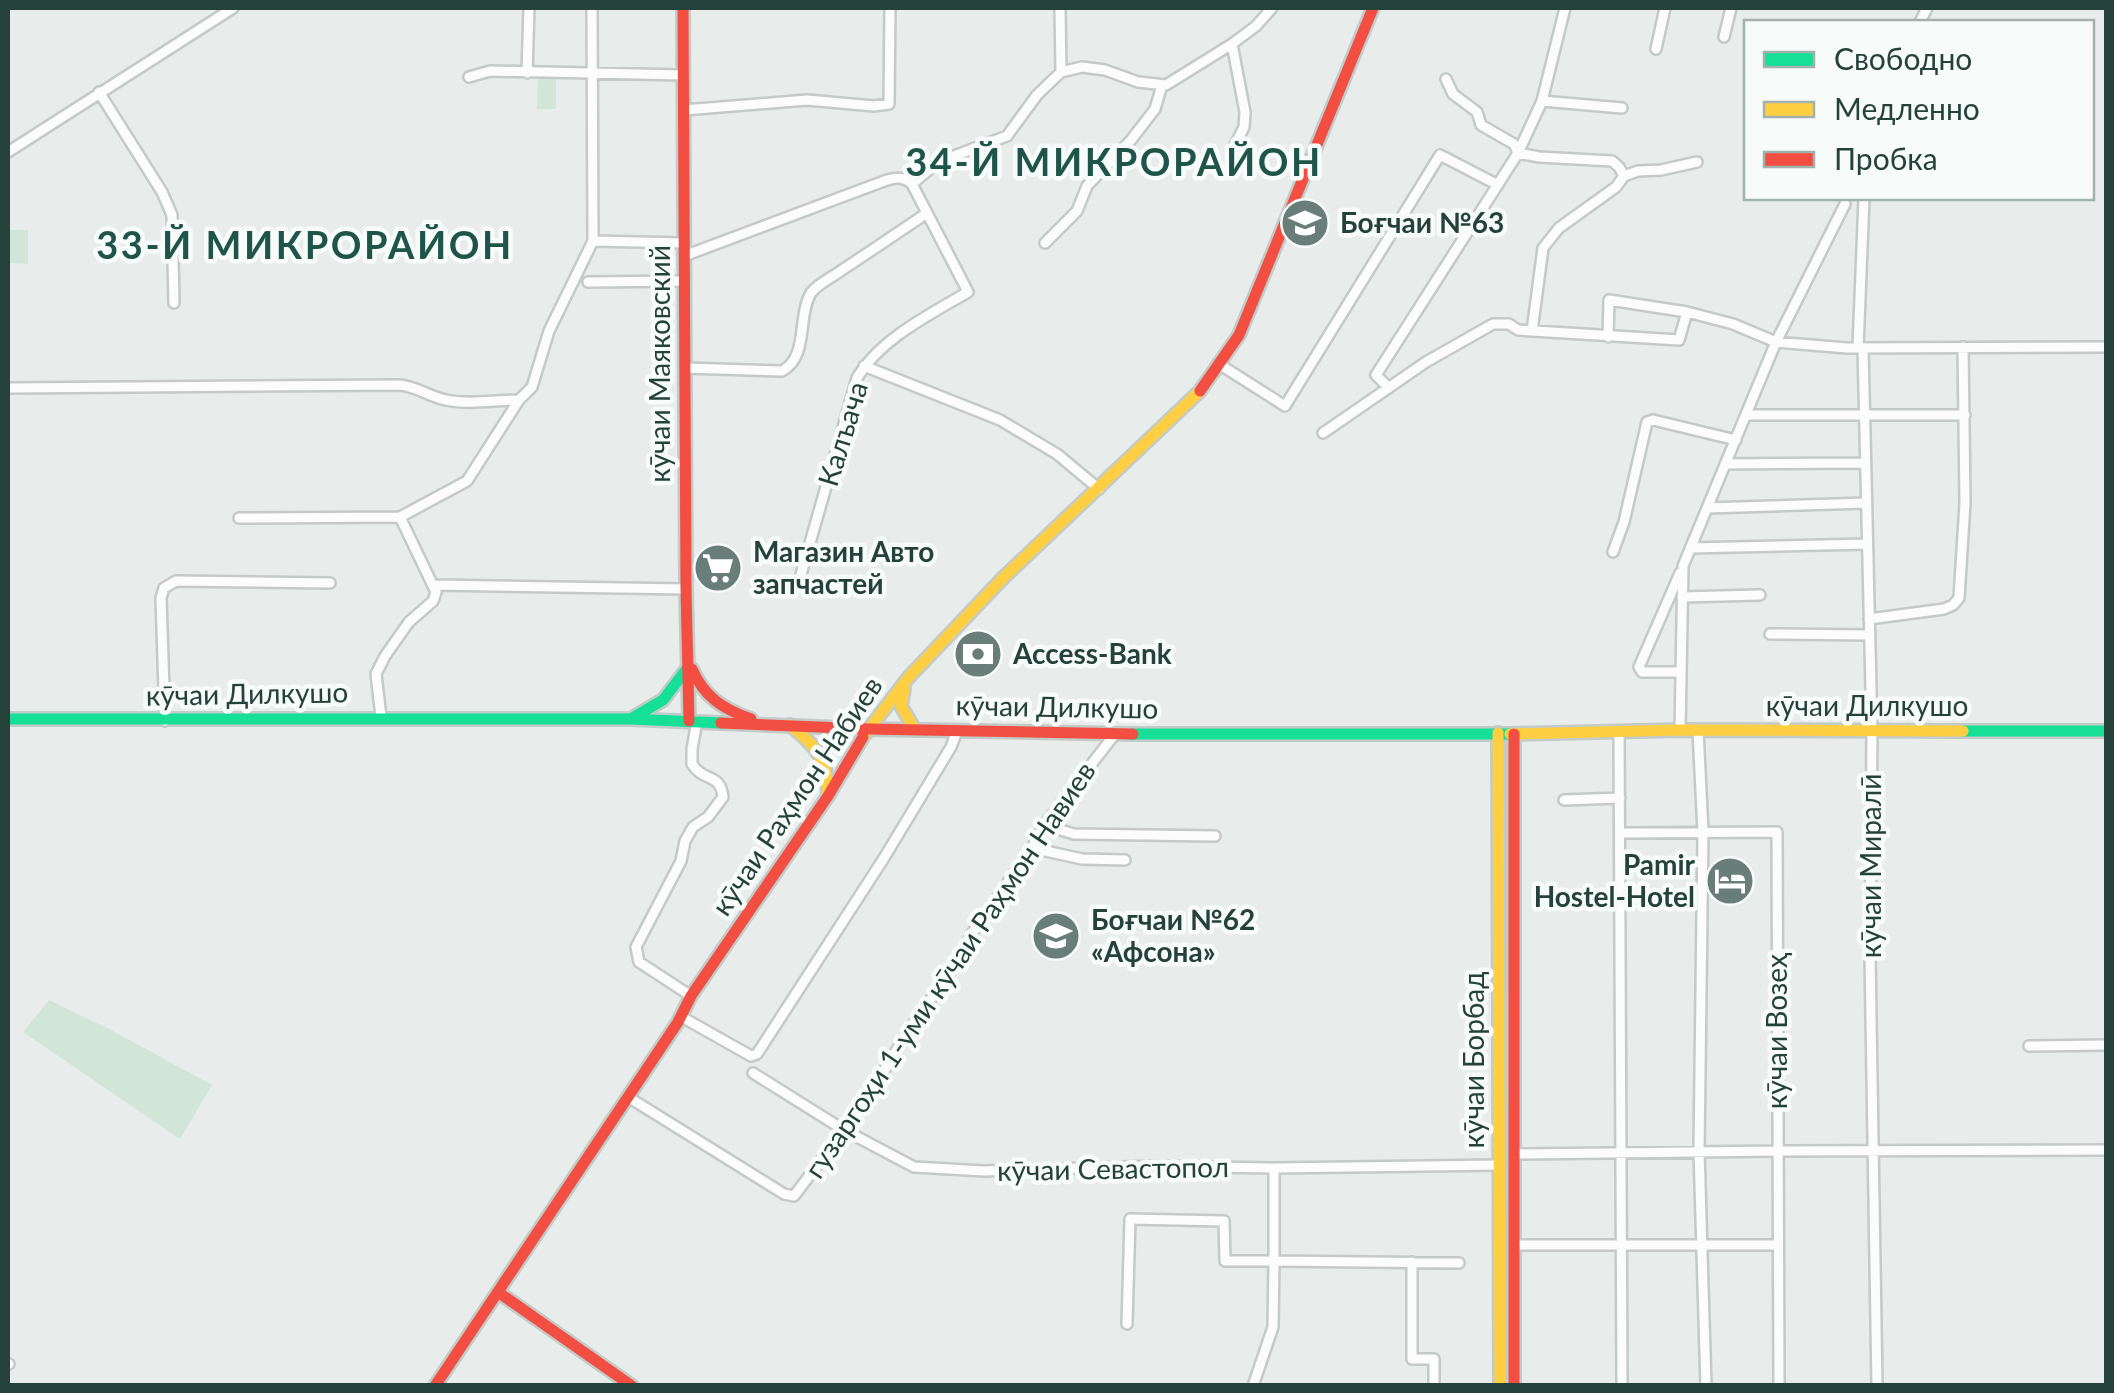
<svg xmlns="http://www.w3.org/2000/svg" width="2114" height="1393" font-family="Lato,sans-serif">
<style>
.green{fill:#d1e6d8}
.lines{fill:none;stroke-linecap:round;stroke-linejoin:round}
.street-casing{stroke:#c5cac8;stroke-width:14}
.fast-casing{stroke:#c3cbc8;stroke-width:16}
.slow-casing{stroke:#c3cbc8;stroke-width:16}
.jam-casing{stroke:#c3cbc8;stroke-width:16}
.street{stroke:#fcfcfc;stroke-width:9}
.fast{stroke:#16e098;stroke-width:11}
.slow{stroke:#ffcf43;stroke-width:11}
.jam{stroke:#f24e42;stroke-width:11}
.labels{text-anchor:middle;stroke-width:9;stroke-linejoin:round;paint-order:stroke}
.poi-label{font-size:28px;font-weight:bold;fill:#24423a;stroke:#f7fbf9;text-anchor:start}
.street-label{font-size:28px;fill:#24423a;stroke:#f7fbf9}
.district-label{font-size:38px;font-weight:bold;letter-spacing:2.5px;fill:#1f5548;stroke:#f7fbf9}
</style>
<rect width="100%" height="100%" fill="#e8edeb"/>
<!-- green -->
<path class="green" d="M538,78h18v31h-19z
M10,230h18v34l-18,-1z
M49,1000l62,30 101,55 -32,54 -157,-107z"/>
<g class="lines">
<!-- street casing -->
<g class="street-casing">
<path id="street" d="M592,8l1,233
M1920,22l7,-14
M1724,37l7,-29
M1232,44l13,68 -1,15 -10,20
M1656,49l9,-41
M1061,72l21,-5 23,3 33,12 28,3 66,-41 24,-18 16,-18
M527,73l2,-65
M469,77l21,-6 194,4
M1446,79l7,15 24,18 4,13 33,19 4,9 21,4 73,4 7,6 5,9
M99,92l63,100 10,23 2,88
M1542,101l80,7
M684,110l123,-10 67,6 15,-2 1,-96
M8,152l225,-144
M1045,243l32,-32 10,-25 44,-46 24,-31 7,-24
M684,256l203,-76c10,-3 18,-3 25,4
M588,282l96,-1
M1532,331l11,-83 16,-20 57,-41 8,-11 14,-5 23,-1 36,-8
M1608,337l1,-37 78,12 46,12 43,18 69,-138
M1858,348l6,-150
M1863,348l9,383 -2,224 7,431
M1219,364l66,42 155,-251 58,30
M864,366l136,54 57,34 42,35
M685,368l97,3c27,-14 15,-55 29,-78 6,-9 22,-16 31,-23 29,-19 57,-38 85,-57
M8,388l392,-3c18,2 30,12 46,15 23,5 50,0 73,0
M1389,388l-13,-13 142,-222 24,-52 23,-93
M1746,415h219
M1323,433l103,-71 67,-38h16l9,6 161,10 8,-28
M1725,464l140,-1
M1707,508l159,-5
M239,518l161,-1 67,-36 52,-81 13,-13 17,-56 44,-90 91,2
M1690,548l177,-4
M1613,552l11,-30 23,-100 6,-2 83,20
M1680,573l-41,94 3,5h38
M434,585l252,4
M798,585l59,-207c23,-39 72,-63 111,-86l-56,-108 26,-22 69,-26 30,-41 24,-23 -1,-64
M1682,597l78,-2
M1869,619l75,-10 9,-4 6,-7 6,-95 -2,-156
M1770,634l100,1
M381,717l-5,-43 9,-18 24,-34 24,-21 3,-9 -36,-75
M165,721l-4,-123 3,-10 12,-7 154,2
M1680,730l3,-164 93,-224 71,6 259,-1
M1698,730l5,102 -4,319 7,235
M1619,731l3,655
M1564,800l56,-2
M1044,825l30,9 141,2
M1621,833l156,-1 2,554
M1032,848l50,11 43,1
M691,996l-52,-34 -3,-15 45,-86 4,-20 8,-14 15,-10 15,-20c-3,-25 -19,-14 -31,-33v-15l5,-28
M680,1016l71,40 6,-2 127,-196 67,-111 6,-16
M2029,1046l77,-1
M753,1073l91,57 70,37 70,4 173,-5 117,2 226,-3
M628,1097l156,97 10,2 66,-87 53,-85 38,-53 22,-39 59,-84 12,-23 71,-91
M1515,1154l263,-3 328,-1
M1274,1168v93l185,2
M1515,1245h263
M1412,1262v97h22v27
M1127,1324l3,-105 94,2 1,40h49l-1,66 -20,59
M8,1364h1"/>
</g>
<!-- fast casing -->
<g class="fast-casing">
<path id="fast" d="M634,717l29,-17 26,-34
M8,719h623l90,4
M1963,731h143
M1133,734h377"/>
</g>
<!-- slow casing -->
<g class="slow-casing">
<path id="slow" d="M904,689l-3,17 14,24
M790,725c27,23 38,33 38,71
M1498,733l2,653
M1510,734l170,-4 283,1
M863,737l45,-59 95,-100 197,-187"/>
</g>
<!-- jam casing -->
<g class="jam-casing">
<path id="jam" d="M683,8l3,581 3,132
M1200,391l39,-56 134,-327
M692,669c12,28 31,40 59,50
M721,723l147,6 265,5
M1514,734v652
M498,1292l134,94
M435,1386l243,-364 13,-26 137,-200 35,-59"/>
</g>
<!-- street -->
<use href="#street" class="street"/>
<!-- fast -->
<use href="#fast" class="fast"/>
<!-- slow -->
<use href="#slow" class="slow"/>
<!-- jam -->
<use href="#jam" class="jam"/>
</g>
<!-- icons -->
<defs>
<g id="school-disc" transform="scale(2.5)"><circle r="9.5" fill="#697e78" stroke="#f7fbf9"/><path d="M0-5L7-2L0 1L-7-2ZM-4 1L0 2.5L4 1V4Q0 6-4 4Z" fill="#fff"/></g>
<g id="supermarket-disc" transform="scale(2.5)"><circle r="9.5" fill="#697e78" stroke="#f7fbf9"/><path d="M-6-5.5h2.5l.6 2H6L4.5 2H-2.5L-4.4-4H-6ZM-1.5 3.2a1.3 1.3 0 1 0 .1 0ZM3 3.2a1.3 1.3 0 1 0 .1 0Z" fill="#fff"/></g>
<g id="bank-disc" transform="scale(2.5)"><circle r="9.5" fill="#697e78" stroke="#f7fbf9"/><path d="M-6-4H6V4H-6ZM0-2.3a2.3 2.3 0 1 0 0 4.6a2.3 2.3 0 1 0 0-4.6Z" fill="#fff"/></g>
<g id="hotel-disc" transform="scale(2.5)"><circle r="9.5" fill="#697e78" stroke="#f7fbf9"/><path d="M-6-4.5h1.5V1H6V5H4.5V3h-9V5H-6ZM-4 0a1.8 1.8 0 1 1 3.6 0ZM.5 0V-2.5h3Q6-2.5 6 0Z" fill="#fff"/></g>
</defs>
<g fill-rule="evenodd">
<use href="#school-disc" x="1305" y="223"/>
<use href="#supermarket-disc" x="718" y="568"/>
<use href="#bank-disc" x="978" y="654"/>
<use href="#hotel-disc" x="1730" y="881"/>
<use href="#school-disc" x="1056" y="936"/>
</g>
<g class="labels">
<!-- poi labels -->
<g class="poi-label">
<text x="1340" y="233">Боғчаи №63</text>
<text x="753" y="562">Магазин Авто<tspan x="753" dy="32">запчастей</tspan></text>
<text x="1013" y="664">Access-Bank</text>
<text x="1695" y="875" text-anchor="end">Pamir<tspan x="1695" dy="32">Hostel-Hotel</tspan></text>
<text x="1091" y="930">Боғчаи №62<tspan x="1091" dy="32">«Афсона»</tspan></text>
</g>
<!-- street labels -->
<g class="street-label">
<text transform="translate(660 364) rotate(-90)" y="10">кӯчаи Маяковский</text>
<text transform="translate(843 434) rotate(-73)" y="10">Калъача</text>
<text transform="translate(247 694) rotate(-1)" y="10">кӯчаи Дилкушо</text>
<text x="1867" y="716">кӯчаи Дилкушо</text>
<text transform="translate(1057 707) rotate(1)" y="10">кӯчаи Дилкушо</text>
<text transform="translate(797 796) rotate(-56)" y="10">кӯчаи Раҳмон Набиев</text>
<text transform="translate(1871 866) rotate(-90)" y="10">кӯчаи Миралӣ</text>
<text transform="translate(950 970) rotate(-56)" y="10">гузаргоҳи 1-уми кӯчаи Раҳмон Навиев</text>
<text transform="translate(1777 1031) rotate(-90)" y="10">кӯчаи Возеҳ</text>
<text transform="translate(1474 1060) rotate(-90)" y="10">кӯчаи Борбад</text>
<text transform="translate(1113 1169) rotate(-1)" y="10">кӯчаи Севастопол</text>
</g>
<!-- district labels -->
<g class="district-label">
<text x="1114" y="176">34-Й МИКРОРАЙОН</text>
<text x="305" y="259">33-Й МИКРОРАЙОН</text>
</g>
</g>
<!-- border -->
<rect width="2114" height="1393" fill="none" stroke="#24423a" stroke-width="20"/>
<!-- legend -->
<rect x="1744" y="20" width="350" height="180" fill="#f7fbf9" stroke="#a3b1ad" stroke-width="2.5"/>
<rect x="1764" y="52" width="50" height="15" fill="#16e098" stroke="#a3b1ad" stroke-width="2.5"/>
<text x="1834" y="70" font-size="30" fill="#24423a">Свободно</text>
<rect x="1764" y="102" width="50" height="15" fill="#ffcf43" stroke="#a3b1ad" stroke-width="2.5"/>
<text x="1834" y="120" font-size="30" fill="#24423a">Медленно</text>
<rect x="1764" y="152" width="50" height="15" fill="#f24e42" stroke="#a3b1ad" stroke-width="2.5"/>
<text x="1834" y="170" font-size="30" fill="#24423a">Пробка</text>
</svg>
